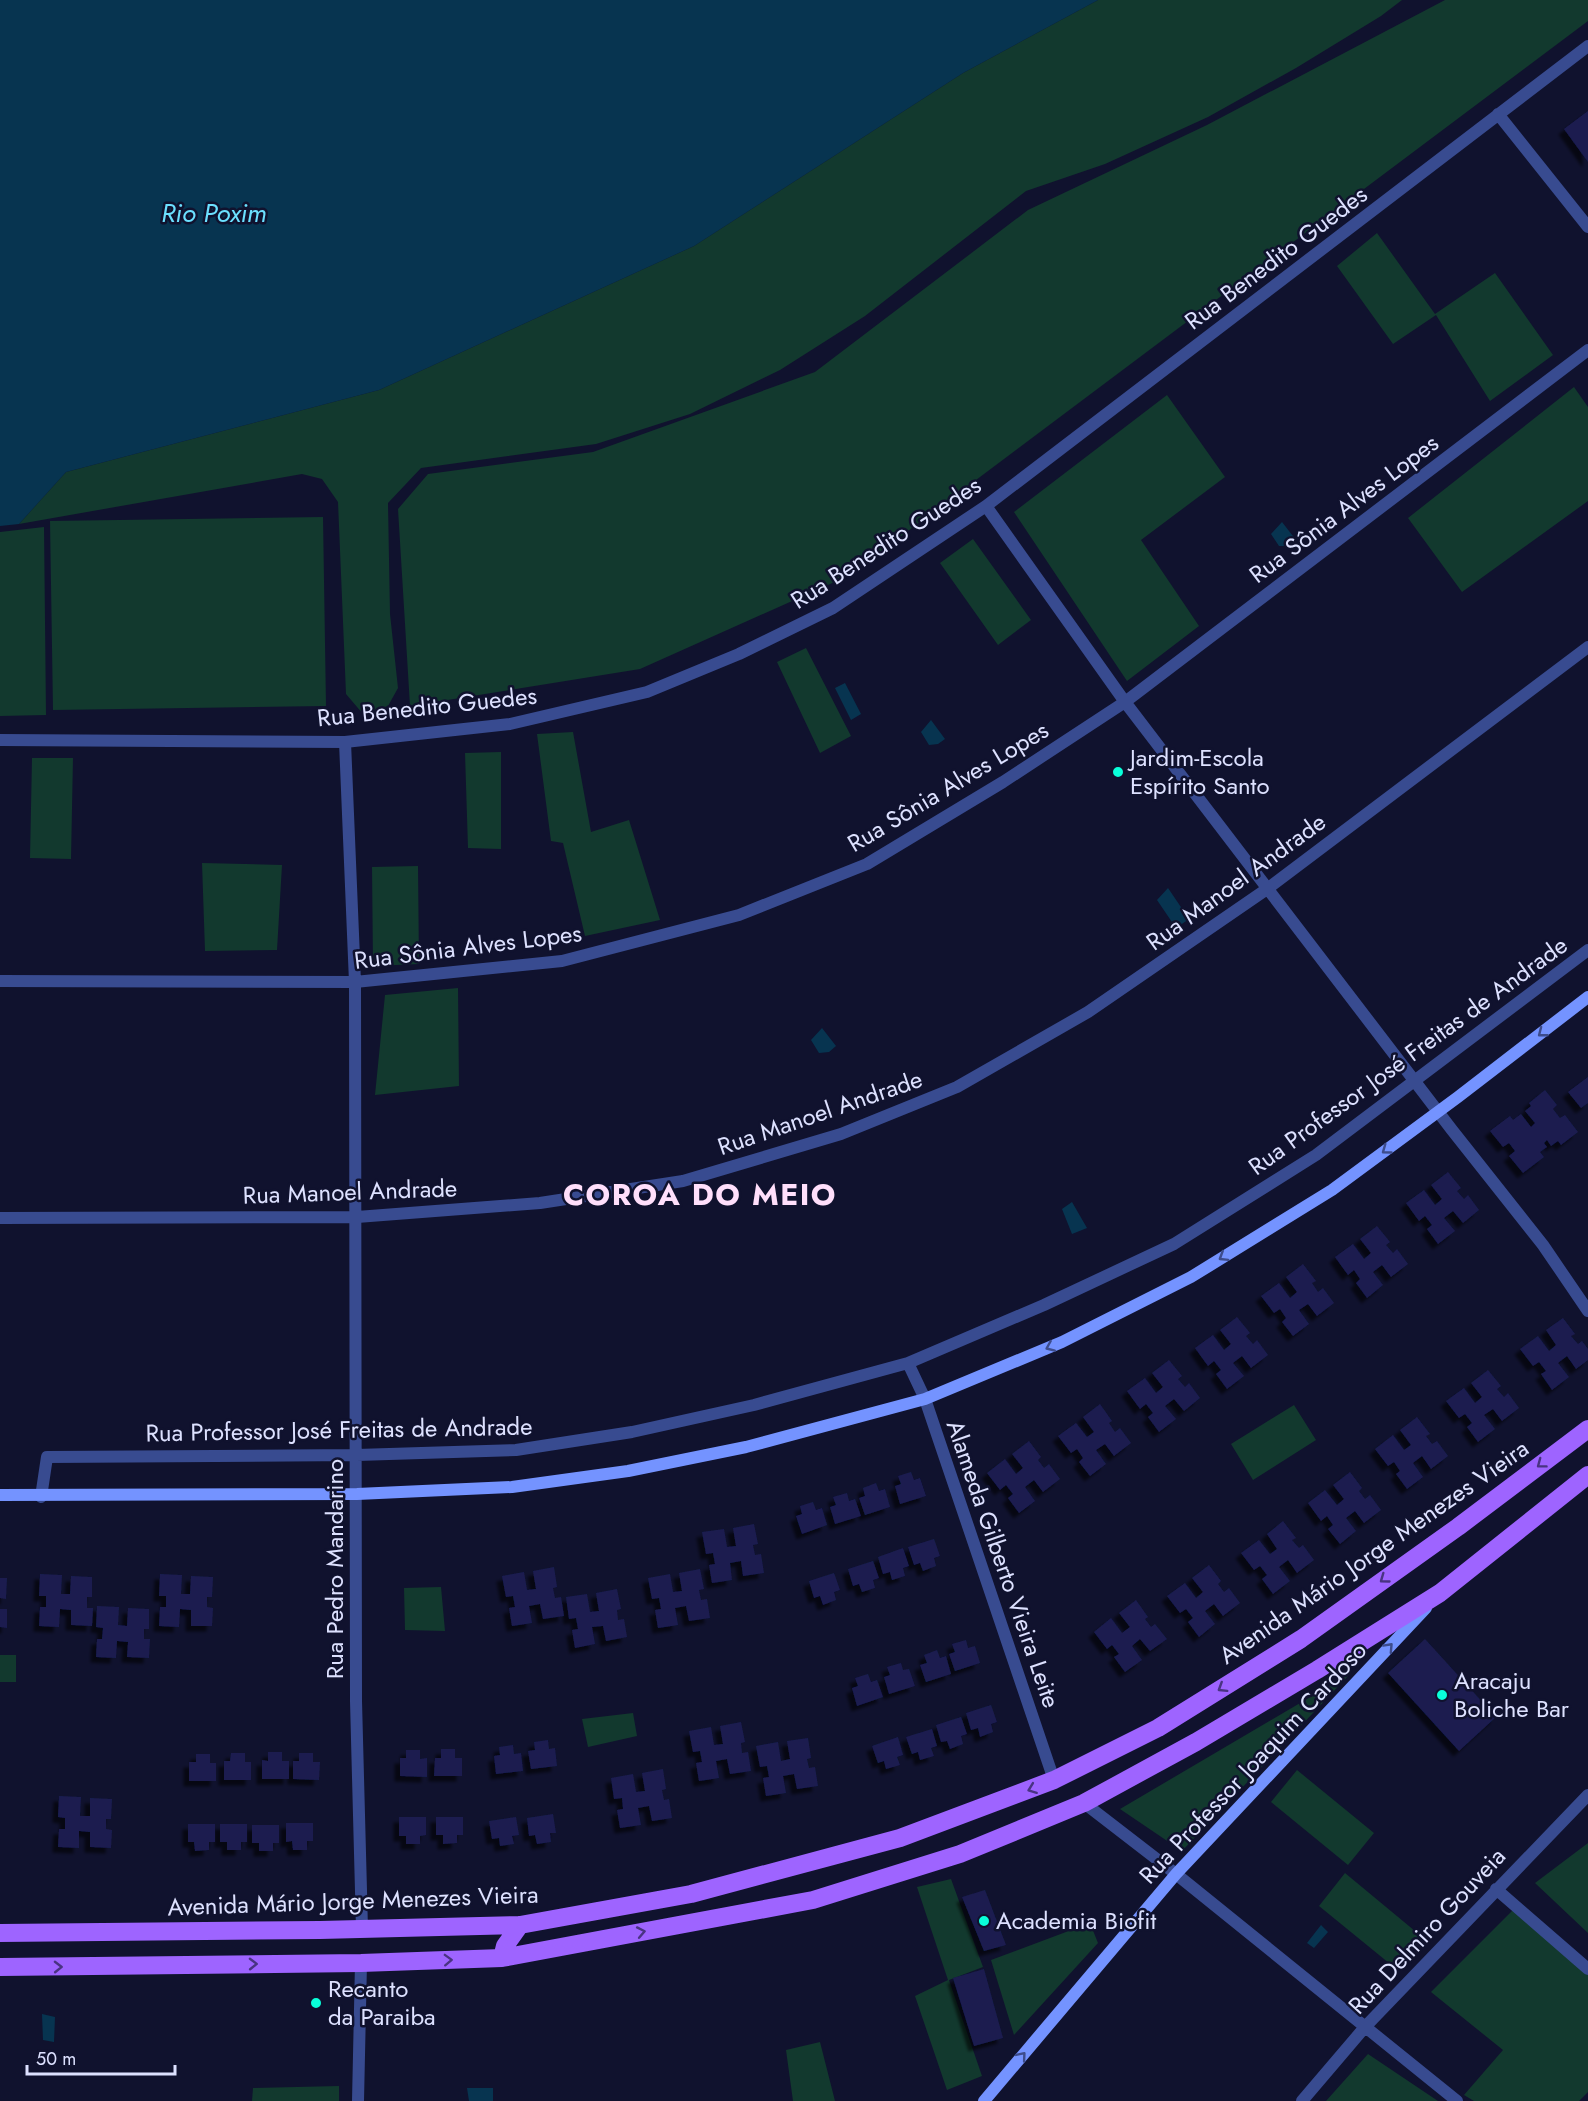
<svg xmlns="http://www.w3.org/2000/svg" width="1588" height="2101" font-family="Jost,sans-serif">
<style>
.green{fill:#12392e}
.water{fill:#073450}
.building{fill:#1a1d50;filter:url(#shadow)}
.lines{fill:none;stroke-linecap:round;stroke-linejoin:round}
.street{stroke:#384b90;stroke-width:12}
.secondary{stroke:#7493ff;stroke-width:12}
.primary{stroke:#9e64ff;stroke-width:18}
.oneway{stroke:#3d4c8c}
.oneway2{stroke:#493382}
.poi-dot{fill:#09ffda;stroke:#10122e;stroke-width:2}
.labels{text-anchor:middle;stroke-width:5;stroke-linejoin:round;paint-order:stroke}
.street-label{font-size:24px;fill:#dde1ff;stroke:#10122e}
.poi-label{font-size:24px;fill:#dde1ff;stroke:#10122e;text-anchor:start}
.water-label{font-size:26px;font-style:italic;fill:#6be0ff;stroke:#10122e}
.district-label{font-size:30px;font-weight:bold;letter-spacing:1.5px;fill:#ffdffb;stroke:#10122e}
</style>
<defs>
<filter id="shadow"><feDropShadow dx="-5.5" dy="5.5" stdDeviation="1.5" flood-color="#0009"/></filter>
</defs>
<rect width="100%" height="100%" fill="#10122e"/>
<!-- green -->
<path class="green" d="M1098,0h304l-21,16 -85,52 -88,49 -103,47 -79,27 -161,125 -85,54 -90,44 -94,30 -175,24 -33,35 2,111 8,74 -10,18 -25,8 -17,-20 -8,-192 -16,-23 -20,-5 -283,50 47,-52 313,-82 315,-144 269,-173z
M1445,0h143v21l-740,555 -208,93 -230,37 -12,-197 30,-35 165,-22 222,-80 213,-162 179,-85z
M1377,233l58,81 60,-41 58,82 -63,46 -54,-86 -43,29 -56,-78z
M1574,387l14,20v94l-126,91 -54,-74z
M1167,395l58,82 -84,63 58,86 -72,55 -113,-169z
M323,517l3,189 -273,4 -3,-189z
M44,527l2,188 -46,1v-184z
M973,539l58,81 -33,25 -58,-82z
M806,648l45,88 -31,17 -43,-91z
M573,732l18,100 38,-12 31,100 -75,16 -22,-93 -12,-2 -14,-107z
M501,752v97l-33,-1 -3,-95z
M32,758h41l-2,101 -41,-1z
M202,863l80,2 -5,85 -72,1z
M418,866l1,98 -46,2 -1,-99z
M458,988l1,98 -84,9 10,-100z
M1294,1405l22,35 -63,40 -22,-36z
M441,1587l4,44 -40,-1 -1,-42z
M0,1655h16v27h-16z
M1351,1673l-169,178 -62,-42z
M633,1713l4,23 -49,11 -6,-28z
M1297,1770l77,63 -26,32 -77,-63z
M1588,1843v90l-53,-50z
M1345,1873l76,63 -26,32 -76,-62z
M951,1879l32,88 -34,13 33,96 -35,14 -32,-94 33,-16 -31,-93z
M1514,1909l74,66v117l-9,9h-105l-10,-6 39,-45 -72,-58z
M1090,1923l8,20 -84,92 -23,-75z
M820,2042l15,59h-42l-7,-51z
M1368,2054l70,47h-112z
M339,2086v15h-87l1,-13z"/>
<!-- water -->
<path class="water" d="M0,0h1098l-135,73 -269,173 -315,144 -313,82 -47,52 -19,2z
M1282,522l14,18 -7,6h-10l-8,-12z
M845,683l16,31 -10,6 -16,-32z
M931,720l14,19 -7,5 -9,1 -8,-13z
M1168,888l21,31 -13,9 -19,-28z
M822,1028l14,18 -7,6 -10,1 -8,-13z
M1072,1202l15,26 -15,6 -10,-25z
M1321,1925l7,7 -14,16 -7,-5z
M42,2014l13,3 -1,25 -11,-2z
M467,2088h26v13h-24z"/>
<!-- building -->
<path class="building" d="M1588,111v51l-24,-33z
M1588,1077v26l-7,5 -13,-16z
M1545,1090l12,15 -4,4 7,9 5,-3 13,17 -17,13 -3,-4 -7,5 -4,-6 -3,3 3,4 -7,5 4,5 -21,16 -14,-17 6,-5 -6,-8 -6,4 -13,-16 20,-15 3,4 8,-6 10,13 4,-4 -10,-12 6,-5 -2,-3z
M1448,1172l13,16 -4,3 7,8 4,-4 11,15 -16,13 -10,-12 -9,7 11,13 -17,13 -11,-15 5,-4 -7,-9 -6,5 -13,-18 18,-13 11,15 7,-6 -11,-14z
M1377,1226l13,16 -4,3 7,8 4,-4 11,15 -17,13 -9,-12 -9,7 10,13 -16,13 -11,-15 4,-4 -6,-9 -6,5 -13,-18 18,-13 11,15 7,-6 -11,-14z
M1303,1264l13,17 -4,2 6,9 5,-4 11,15 -17,13 -9,-12 -9,6 10,14 -16,12 -11,-14 4,-4 -6,-9 -6,4 -13,-17 18,-13 11,15 7,-6 -11,-15z
M1237,1317l13,16 -4,3 7,8 4,-4 11,15 -17,13 -9,-12 -9,7 11,13 -17,13 -11,-15 5,-4 -7,-9 -6,5 -13,-18 18,-13 11,15 7,-6 -11,-14z
M1563,1318l12,16 -4,2 7,8 4,-3 6,8v11l-12,9 -9,-13 -9,7 11,14 -17,13 -11,-16 5,-3 -7,-9 -6,4 -13,-17 18,-13 11,15 7,-6 -10,-15z
M1169,1360l13,16 -4,3 7,8 4,-4 11,15 -16,13 -10,-12 -9,7 11,13 -17,13 -11,-15 5,-4 -7,-9 -6,5 -13,-18 18,-13 11,15 7,-6 -11,-14z
M1488,1370l13,16 -4,3 7,8 4,-4 11,15 -17,13 -9,-12 -9,6 11,14 -17,13 -11,-15 5,-4 -7,-9 -6,4 -13,-17 18,-13 11,15 7,-6 -11,-14z
M1100,1404l12,17 -3,2 6,9 5,-4 11,15 -17,13 -9,-12 -9,6 10,14 -16,12 -11,-14 4,-4 -6,-9 -6,4 -13,-17 18,-13 11,14 7,-5 -11,-15z
M1417,1417l13,17 -4,2 6,8 5,-3 11,15 -17,13 -9,-13 -9,7 10,14 -16,12 -11,-15 4,-3 -6,-9 -6,4 -13,-17 18,-14 11,15 7,-5 -11,-15z
M1029,1441l12,16 -3,3 6,8 5,-4 11,15 -17,13 -9,-12 -9,7 10,14 -16,12 -11,-15 5,-4 -7,-9 -6,5 -13,-17 18,-14 11,15 7,-6 -11,-14z
M911,1472l3,8 6,-2 6,18 -26,8 -5,-18 6,-2 -3,-8z
M1350,1472l12,16 -3,3 6,8 5,-4 11,15 -17,13 -9,-12 -9,7 10,13 -16,13 -12,-15 5,-4 -6,-9 -6,5 -13,-18 17,-13 12,15 7,-6 -11,-14z
M876,1483l3,8 6,-2 5,18 -25,8 -6,-17 6,-2 -2,-8z
M847,1493l2,8 6,-2 6,17 -26,8 -5,-17 6,-2 -3,-8z
M813,1502l3,8 6,-2 5,17 -25,9 -6,-18 6,-2 -2,-8z
M1283,1521l13,17 -4,2 7,8 4,-3 11,15 -17,13 -9,-13 -9,7 11,14 -17,13 -11,-15 5,-4 -7,-9 -6,4 -13,-17 18,-13 11,14 7,-5 -10,-15z
M754,1524l4,20 -5,1 2,10 6,-1 3,19 -21,3 -2,-15 -11,2 2,17 -20,3 -3,-18 6,-1 -2,-11 -7,1 -4,-22 22,-3 3,18 9,-1 -3,-18z
M934,1539l6,17 -6,2 2,8 -13,5 -3,-8 -6,2 -6,-18z
M903,1548l6,18 -6,2 2,8 -13,4 -2,-8 -7,2 -5,-17z
M873,1561l6,17 -6,2 2,8 -13,4 -3,-8 -6,2 -5,-17z
M1209,1565l12,16 -3,3 6,8 5,-4 11,15 -17,13 -9,-12 -9,7 10,13 -16,13 -11,-15 5,-4 -7,-9 -6,4 -13,-17 18,-13 11,15 7,-6 -11,-14z
M554,1567l3,20 -4,1 2,10 6,-1 3,19 -21,3 -3,-15 -11,2 3,17 -20,3 -3,-18 6,-1 -2,-11 -7,1 -4,-21 22,-4 3,18 9,-1 -3,-18z
M700,1569l4,20 -5,1 2,10 6,-1 3,19 -21,3 -3,-15 -11,2 3,17 -20,3 -3,-18 6,-1 -2,-11 -7,1 -4,-21 22,-4 3,18 9,-1 -3,-18z
M834,1573l6,17 -6,2 2,8 -13,5 -3,-9 -6,2 -5,-17z
M40,1574l22,1 -1,19h9l1,-18 21,1v20h-5v11h6l-1,18 -21,-1v-15l-11,-1 -1,18 -20,-1 1,-19h6v-11h-7z
M160,1574l22,1 -1,19h9l1,-18 22,1 -1,20h-5v10l6,1 -1,18h-21v-16l-11,-1 -1,18 -20,-1 1,-19h6v-11h-7z
M0,1578h7l-1,21 -6,-1z
M617,1589l4,20 -4,1 1,10 6,-1 3,18 -21,4 -3,-15 -11,1 3,17 -20,4 -3,-18 6,-1 -2,-11 -7,1 -3,-22 21,-3 3,18 9,-1 -3,-18z
M1136,1600l12,17 -3,2 6,8 4,-3 12,15 -17,12 -10,-12 -8,7 10,14 -17,12 -11,-15 5,-3 -7,-9 -5,4 -13,-17 17,-14 11,15 8,-6 -11,-14z
M97,1606l22,1 -1,18 9,1 1,-18 21,1v20h-5v10h6l-1,19 -22,-1 1,-15 -11,-1 -1,17 -20,-1 1,-18h5l1,-11 -7,-1z
M0,1609h7v19l-7,-1z
M1425,1639l71,78 -37,34 -71,-78z
M966,1640l2,8 7,-2 5,17 -25,8 -6,-17 6,-2 -3,-8z
M937,1650l3,8 6,-2 5,18 -25,8 -6,-17 7,-2 -3,-8z
M901,1663l2,7 6,-1 6,17 -26,8 -5,-17 6,-2 -3,-8z
M868,1674l3,8 6,-2 6,17 -26,9 -5,-18 6,-2 -3,-8z
M991,1705l6,17 -6,2 2,8 -13,5 -2,-9 -7,2 -5,-17z
M961,1717l6,17 -6,2 2,8 -13,5 -3,-8 -6,1 -5,-17z
M741,1722l4,20 -4,1 1,10 6,-1 3,19 -21,3 -3,-15 -11,2 3,17 -20,3 -3,-18 6,-1 -2,-11 -7,1 -4,-21 22,-4 3,18 9,-1 -3,-18z
M932,1729l5,17 -6,2 3,8 -14,4 -2,-8 -6,2 -6,-17z
M898,1737l5,18 -6,2 3,8 -14,4 -2,-8 -6,2 -6,-17z
M808,1738l3,20 -4,1 2,9 6,-1 3,19 -21,3 -3,-15 -11,2 3,17 -20,3 -3,-18 6,-1 -2,-11 -7,1 -4,-21 22,-4 3,19 9,-2 -3,-18z
M548,1740l1,9 6,-1 2,18 -26,3 -3,-18 7,-1 -1,-8z
M513,1745l1,9 7,-1 2,18 -27,3 -2,-18 6,-1 -1,-8z
M441,1749h14v9h7v18h-28l1,-18h6z
M406,1750h14v9l7,-1v19l-27,-1v-18h6z
M268,1752h14v9h7v18h-27v-19l6,1z
M231,1753h14v9h6v18h-27v-19h6z
M299,1753h14v9h7l-1,18 -26,-1v-18h6z
M196,1754h14v9h6v18h-27v-19h7z
M663,1769l3,20 -4,1 2,10 5,-1 3,19 -20,3 -3,-15 -11,2 3,17 -21,3 -3,-18 6,-1 -1,-11 -8,1 -3,-21 22,-4 3,18 9,-1 -3,-18z
M59,1796l22,1 -1,19h10v-18l22,1 -1,20h-5v10l6,1 -1,18 -21,-1v-15l-11,-1v17l-21,-1 1,-18h6v-11l-7,-1z
M553,1814l3,19h-6l1,9 -14,2 -2,-9 -6,1 -2,-18z
M399,1817h27v18l-6,1v8h-14v-8h-7z
M436,1817h27v18h-6v8l-14,1v-9h-7z
M516,1817l3,18 -7,1 2,8 -14,2 -1,-8 -7,1 -3,-18z
M286,1823h27v18h-6v9h-14l-1,-9 -6,1z
M188,1824h27v18h-6v8l-14,1 -1,-9h-6z
M220,1824h27v18h-6v8h-14v-8h-7z
M252,1825h27v18h-6v8h-14v-8h-7z
M985,1890l21,55 -22,6 -22,-54z
M984,1969l19,69 -29,8 -21,-68z"/>
<g class="lines">
<!-- street -->
<path class="street" d="M1498,114l90,113
M986,506l139,196 327,428 91,115 45,66
M0,740l345,2 165,-18 137,-32 92,-38 94,-46 153,-102 602,-460
M345,742l10,240 1,719 6,228
M0,981l355,1 207,-21 177,-46 128,-51 136,-82 122,-80 463,-352
M0,1218l357,-1 183,-14 143,-22 158,-47 116,-47 131,-75 179,-123 321,-242
M908,1363l17,36 129,381
M41,1497l6,-40 310,-2 159,-5 116,-18 122,-27 154,-42 136,-58 130,-61 142,-89 272,-205
M1084,1803l92,71 281,227
M1496,1889l92,80
M358,2101l3,-138
M1302,2101l63,-74 223,-232"/>
<!-- secondary -->
<path class="secondary" d="M0,1495l357,-1 155,-7 116,-16 118,-24 179,-48 137,-57 129,-65 141,-87 126,-93 130,-100
M984,2101l192,-227 250,-266"/>
<!-- primary -->
<path class="primary" d="M0,1933l320,-3 200,-5 171,-31 209,-56 154,-58 104,-52 143,-89 157,-112 130,-98
M502,1958l3,-12 15,-21
M0,1967l361,-4 141,-5 311,-58 147,-46 124,-51 112,-61 121,-72 123,-77 148,-118"/>
</g>
<!-- one-way arrows -->
<defs><path id="oneway-chevron" d="M-2-3.5L2.5 0L-2 3.5" fill="none" stroke-width="1.6" stroke-linecap="round" stroke-linejoin="round" transform="scale(1.5)"/></defs>
<g class="oneway">
<use href="#oneway-chevron" transform="translate(1542 1033) rotate(142)"/>
<use href="#oneway-chevron" transform="translate(1386 1150) rotate(144)"/>
<use href="#oneway-chevron" transform="translate(1223 1257) rotate(148)"/>
<use href="#oneway-chevron" transform="translate(1050 1347) rotate(157)"/>
<use href="#oneway-chevron" transform="translate(1389 1647) rotate(-47)"/>
<use href="#oneway-chevron" transform="translate(1022 2056) rotate(-50)"/>
</g>
<g class="oneway2">
<use href="#oneway-chevron" transform="translate(1541 1464) rotate(143)"/>
<use href="#oneway-chevron" transform="translate(1384 1579) rotate(144)"/>
<use href="#oneway-chevron" transform="translate(1222 1688) rotate(148)"/>
<use href="#oneway-chevron" transform="translate(1032 1789) rotate(159)"/>
<use href="#oneway-chevron" transform="translate(641 1932) rotate(-11)"/>
<use href="#oneway-chevron" transform="translate(448 1960) rotate(-2)"/>
<use href="#oneway-chevron" transform="translate(253 1964) rotate(-1)"/>
<use href="#oneway-chevron" transform="translate(58 1967) rotate(-1)"/>
</g>
<!-- markers -->
<g class="poi-dot">
<circle cx="1118" cy="772" r="6"/>
<circle cx="1442" cy="1695" r="6"/>
<circle cx="984" cy="1921" r="6"/>
<circle cx="316" cy="2003" r="6"/>
</g>
<g class="labels">
<!-- street labels -->
<g class="street-label">
<text transform="translate(1276 258) rotate(-37)" y="8">Rua Benedito Guedes</text>
<text transform="translate(1344 509) rotate(-37)" y="8">Rua Sônia Alves Lopes</text>
<text transform="translate(886 543) rotate(-33)" y="8">Rua Benedito Guedes</text>
<text transform="translate(427 707) rotate(-6)" y="8">Rua Benedito Guedes</text>
<text transform="translate(948 787) rotate(-31)" y="8">Rua Sônia Alves Lopes</text>
<text transform="translate(1236 882) rotate(-36)" y="8">Rua Manoel Andrade</text>
<text transform="translate(468 947) rotate(-7)" y="8">Rua Sônia Alves Lopes</text>
<text transform="translate(1408 1056) rotate(-36)" y="8">Rua Professor José Freitas de Andrade</text>
<text transform="translate(820 1113) rotate(-19)" y="8">Rua Manoel Andrade</text>
<text transform="translate(350 1192) rotate(-2)" y="8">Rua Manoel Andrade</text>
<text transform="translate(339 1430) rotate(-1)" y="8">Rua Professor José Freitas de Andrade</text>
<text transform="translate(1374 1552) rotate(-35)" y="8">Avenida Mário Jorge Menezes Vieira</text>
<text transform="translate(1003 1564) rotate(71)" y="8">Alameda Gilberto Vieira Leite</text>
<text transform="translate(335 1569) rotate(-90)" y="8">Rua Pedro Mandarino</text>
<text transform="translate(1253 1763) rotate(-47)" y="8">Rua Professor Joaquim Cardoso</text>
<text transform="translate(353 1901) rotate(-2)" y="8">Avenida Mário Jorge Menezes Vieira</text>
<text transform="translate(1427 1931) rotate(-47)" y="8">Rua Delmiro Gouveia</text>
</g>
<!-- poi labels -->
<g class="poi-label">
<text x="1130" y="766">Jardim-Escola<tspan x="1130" dy="28">Espírito Santo</tspan></text>
<text x="1454" y="1689">Aracaju<tspan x="1454" dy="28">Boliche Bar</tspan></text>
<text x="996" y="1929">Academia Biofit</text>
<text x="328" y="1997">Recanto<tspan x="328" dy="28">da Paraiba</tspan></text>
</g>
<!-- water labels -->
<g class="water-label">
<text x="214" y="222">Rio Poxim</text>
</g>
<!-- district labels -->
<g class="district-label">
<text x="700" y="1205">COROA DO MEIO</text>
</g>
</g>
<!-- scale -->
<path d="M27 2065v9h148v-9" fill="none" stroke="#dde1ff" stroke-width="3"/>
<text x="36" y="2065" font-size="18" fill="#dde1ff" stroke="#10122e" stroke-width="4.5" paint-order="stroke">50 m</text>
</svg>
